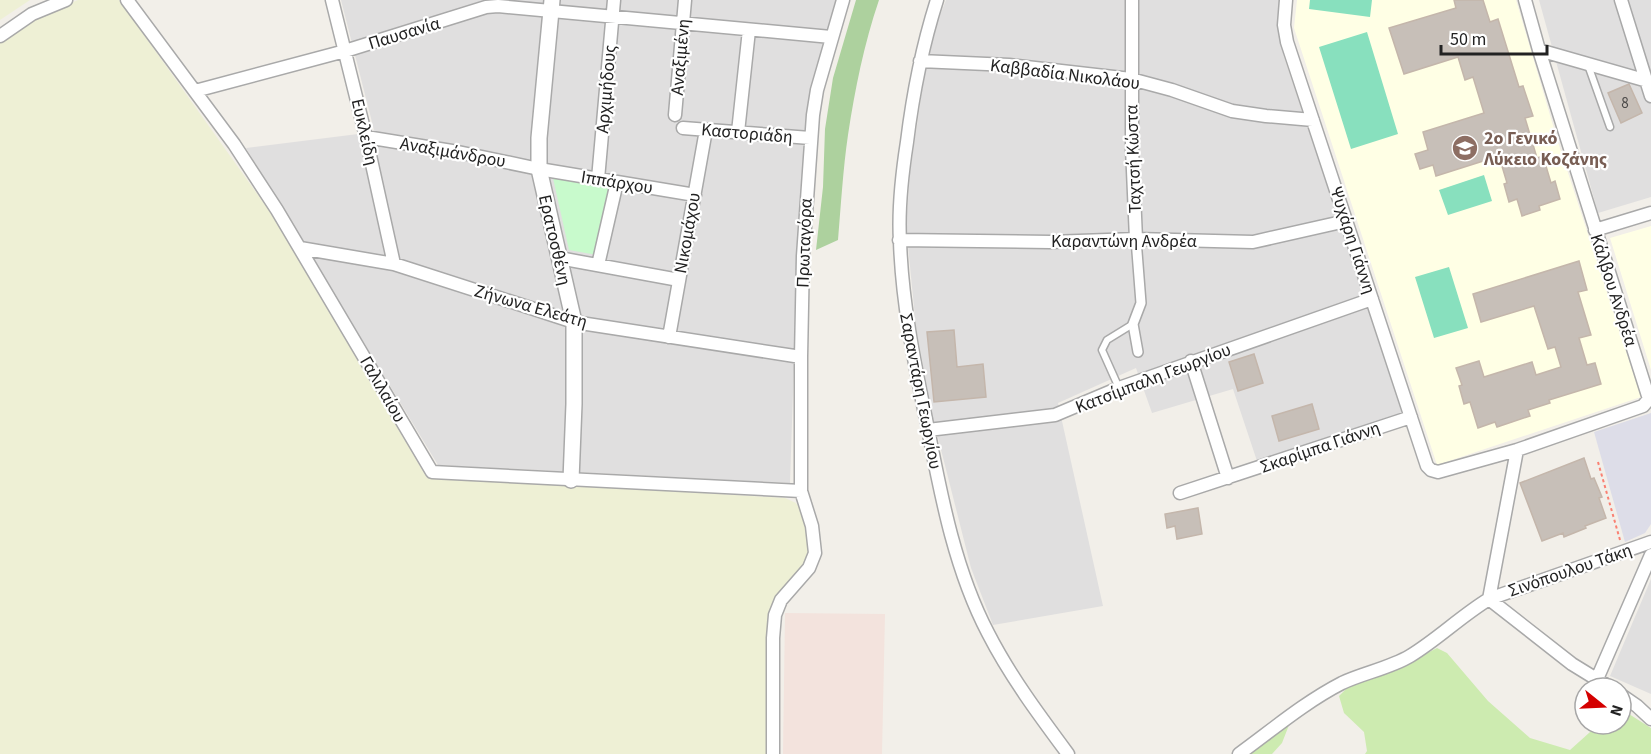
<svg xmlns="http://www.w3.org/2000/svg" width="1651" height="754" font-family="'Source Sans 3',sans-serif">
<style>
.residential{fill:#e0dfdf}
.education{fill:#ffffe5}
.military{fill:#f3e3dd}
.farmland{fill:#eef0d5}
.grass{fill:#cdebb0}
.forest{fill:#add19e}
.park{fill:#c8facc}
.pitch{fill:#88e0be}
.plaza{fill:#dddde8}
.building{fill:#c7bfb8;stroke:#c4b6ab;stroke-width:1.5}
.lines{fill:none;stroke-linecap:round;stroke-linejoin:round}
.service-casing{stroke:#a9a9a9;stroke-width:9}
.pedestrian-casing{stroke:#a9a9a9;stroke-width:12}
.minor-casing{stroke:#a9a9a9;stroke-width:15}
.tertiary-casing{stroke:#a9a9a9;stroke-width:18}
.path{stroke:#fa8072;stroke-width:2;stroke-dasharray:3 3;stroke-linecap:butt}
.service{stroke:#fff;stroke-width:6}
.pedestrian{stroke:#fff;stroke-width:9}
.minor{stroke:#fff;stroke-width:12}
.tertiary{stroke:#fff;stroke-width:15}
.labels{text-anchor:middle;stroke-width:4.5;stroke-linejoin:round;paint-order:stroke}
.number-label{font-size:15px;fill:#4b4948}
.street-label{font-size:18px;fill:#222;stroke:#fff}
.education-label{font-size:18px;font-weight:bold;fill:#785e54;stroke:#fff;text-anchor:start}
</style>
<rect width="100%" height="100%" fill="#f2efe9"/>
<!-- residential -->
<path class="residential" d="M341,0h497l-28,94 -6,49 -6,97 -8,243 -352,-18 -192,-317 112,-14 16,-4z
M946,0h333l-1,28 6,29 120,357 -147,47 -24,-72 -81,24 -16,-45 -78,35 45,203 -110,19 -22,-57 -39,-154 -16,-87 -10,-101 4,-53 14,-96 12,-52z
M1539,0h112v197l-53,16z
M1651,579v115l-41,-18z"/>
<!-- education -->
<path class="education" d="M1297,0h219l41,139 84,258 -204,68 -143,-437z
M1651,226v144l-41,-132z"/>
<!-- military -->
<path class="military" d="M785,613l100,1 -3,140h-99z"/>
<!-- farmland -->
<path class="farmland" d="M0,0h30l-30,20z
M78,0h41l151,212 157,266 93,4 265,16 11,5 6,8 7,34 -4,17 -31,38 -5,154h-769v-711l6,-7 27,-18z"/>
<!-- grass -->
<path class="grass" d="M1437,648l10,5 41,48 42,37 40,12 29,-26h22v-15l30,19v26h-286l2,-3 -3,-19 -20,-19 -5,-17 12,-12 57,-21z
M1289,725l-7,18 -10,11h-23z"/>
<!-- forest -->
<path class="forest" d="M856,0h23c-15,44 -24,89 -31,135 -5,34 -7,70 -10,105l-22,10 7,-63 2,-58 8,-51z"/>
<!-- park -->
<path class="park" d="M553,178l59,11 -15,66 -28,-5z"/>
<!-- pitch -->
<path class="pitch" d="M1310,0h62l-2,17 -61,-8z
M1367,32l31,102 -47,15 -32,-102z
M1484,175l8,26 -44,14 -9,-25z
M1449,267l19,61 -34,10 -19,-61z"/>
<!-- plaza -->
<path class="plaza" d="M1651,413v111l-6,9 -20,9 -31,-110z"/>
<!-- building -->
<path class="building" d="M1454,0h29l7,22 8,-3 21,68 4,-1 10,30 -8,2 12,40 6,-2 8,27 4,-2 5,18 -21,7 1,4 -18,6 -5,-17 -8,3 -5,-18 3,-1 -8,-27 -63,20 -3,-11 -13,4 -5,-15 13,-4 -5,-18 61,-19 -11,-36 -8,3 -7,-23 -54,17 -15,-46 67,-20z
M1629,84l13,29 -21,10 -13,-30z
M1579,261l8,29 -9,2 13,43 -12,3 8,27 8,-2 6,21 -52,16 1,3 -22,7 2,6 -33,11 -2,-5 -17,6 -8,-26 -6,2 -5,-18 3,-1 -6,-17 23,-7 5,16 48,-15 4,13 25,-8 -6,-20 -7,2 -14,-43 -53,16 -8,-28z
M954,330l3,37 26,-3 3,33 -52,5 -7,-70z
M1254,354l9,29 -25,8 -9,-29z
M1312,404l7,25 -40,12 -7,-25z
M1584,458l7,21 3,-1 8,19 -3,1 7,20 -21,8 1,2 -22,9 -1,-4 -21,8 -22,-58z
M1198,508l4,26 -25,5 -2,-13 -8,2 -2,-14z"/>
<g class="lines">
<!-- service casing -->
<g class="service-casing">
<path id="service" d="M1588,65l22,62
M1119,388l-17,-38 5,-10 26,-16"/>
</g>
<!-- pedestrian casing -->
<g class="pedestrian-casing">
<path id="pedestrian" d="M1136,239l5,64 -8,21 5,28"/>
</g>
<!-- minor casing -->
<g class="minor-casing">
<path id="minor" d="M127,0l107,144 43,66 155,262 369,19
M332,0l34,137 28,127
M937,0c-15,47 -24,93 -30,142 -5,32 -9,66 -7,99 2,65 16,129 29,193 13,67 27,138 59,199 22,43 51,82 80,121
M1132,0v148l4,91
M1286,0l-2,25 3,17 140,424 4,4 7,2 79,-22 126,-44 6,-7 -110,-349 -14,-50
M1621,0l30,96
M0,36l32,-22 34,-14
M1539,50l112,32
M920,61l89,4 122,14 41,11 60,21 34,5 47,4
M195,91l150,-40 141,-44 12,-1 333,31
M675,115l10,-115
M683,128l127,10
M738,132l11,-102
M366,137l92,15 81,17 156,26
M598,179l16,-179
M1595,230l56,-17
M899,240l151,2 86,-3 117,3 93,-21
M300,248l94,16 180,58 227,35
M559,258l120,22
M598,265l19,-83
M669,337l37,-207
M1191,361l37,117
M928,430l127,-15 64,-27 253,-89
M1180,493l231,-76
M1489,599l28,-149
M1489,599l83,65 39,24
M1597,679l54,-124
M1621,695l16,11 14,13
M773,754v-116l2,-23 6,-15 28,-32 6,-15 -3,-27 -11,-35v-134l2,-101 10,-141 4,-25 26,-90
M1239,754c33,-24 66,-52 103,-71 21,-10 48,-15 68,-27 28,-17 51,-40 79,-57l162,-57"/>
</g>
<!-- tertiary casing -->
<g class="tertiary-casing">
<path id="tertiary" d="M552,0l-13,138v31l35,153v82l-3,76"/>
</g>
<!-- path -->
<path class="path" d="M1598,462l22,78"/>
<!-- service -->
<use href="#service" class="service"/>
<!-- pedestrian -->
<use href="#pedestrian" class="pedestrian"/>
<!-- minor -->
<use href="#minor" class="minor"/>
<!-- tertiary -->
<use href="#tertiary" class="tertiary"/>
</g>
<!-- icons -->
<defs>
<g id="school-disc" transform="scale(1.35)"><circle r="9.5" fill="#8d6e63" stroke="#fff"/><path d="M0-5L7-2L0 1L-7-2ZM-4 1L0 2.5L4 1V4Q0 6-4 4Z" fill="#fff"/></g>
</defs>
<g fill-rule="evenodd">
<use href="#school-disc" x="1465" y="148"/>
</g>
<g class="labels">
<!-- number labels -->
<g class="number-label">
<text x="1625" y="108">8</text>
</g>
<!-- street labels -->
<g class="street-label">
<text transform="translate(404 33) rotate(-17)" y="6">Παυσανία</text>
<text transform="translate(680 57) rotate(-85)" y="6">Αναξιμένη</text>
<text transform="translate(1065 74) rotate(7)" y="6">Καββαδία Νικολάου</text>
<text transform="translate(606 89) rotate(-85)" y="6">Αρχιμήδους</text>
<text transform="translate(365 132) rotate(77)" y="6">Ευκλείδη</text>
<text transform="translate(747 133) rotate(5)" y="6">Καστοριάδη</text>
<text transform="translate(453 152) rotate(10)" y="6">Αναξιμάνδρου</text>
<text transform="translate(1133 159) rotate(-92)" y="6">Ταχτσή Κώστα</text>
<text transform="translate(617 182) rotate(9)" y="6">Ιππάρχου</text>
<text transform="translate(687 233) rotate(-80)" y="6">Νικομάχου</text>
<text transform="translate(555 240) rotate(77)" y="6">Ερατοσθένη</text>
<text transform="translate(1353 240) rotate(72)" y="6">Ψυχάρη Γιάννη</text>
<text x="1124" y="247">Καραντώνη Ανδρέα</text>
<text transform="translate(804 243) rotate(-88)" y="6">Πρωταγόρα</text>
<text transform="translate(1614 290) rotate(72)" y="6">Κάλβου Ανδρέα</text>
<text transform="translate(531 306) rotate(16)" y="6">Ζήνωνα Ελεάτη</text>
<text transform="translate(1153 378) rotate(-21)" y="6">Κατσίμπαλη Γεωργίου</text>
<text transform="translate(383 389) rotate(60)" y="6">Γαλιλαίου</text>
<text transform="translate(921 391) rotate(79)" y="6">Σαραντάρη Γεωργίου</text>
<text transform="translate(1320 447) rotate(-19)" y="6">Σκαρίμπα Γιάννη</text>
<text transform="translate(1570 570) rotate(-19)" y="6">Σινόπουλου Τάκη</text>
</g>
<!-- education labels -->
<g class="education-label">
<text x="1484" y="144">2ο Γενικό<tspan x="1484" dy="21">Λύκειο Κοζάνης</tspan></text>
</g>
</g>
<!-- north arrow -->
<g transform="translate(1603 706) rotate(108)"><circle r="28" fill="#ffffff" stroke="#a7a7a7" stroke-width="1.5"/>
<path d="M0-4.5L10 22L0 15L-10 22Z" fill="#d40000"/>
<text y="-9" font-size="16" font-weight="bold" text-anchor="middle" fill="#222222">N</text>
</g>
<!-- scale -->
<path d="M1441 45v9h106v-9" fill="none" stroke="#222222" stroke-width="3"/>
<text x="1450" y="45" font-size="18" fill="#222222" stroke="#ffffff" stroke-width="4.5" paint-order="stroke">50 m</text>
</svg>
